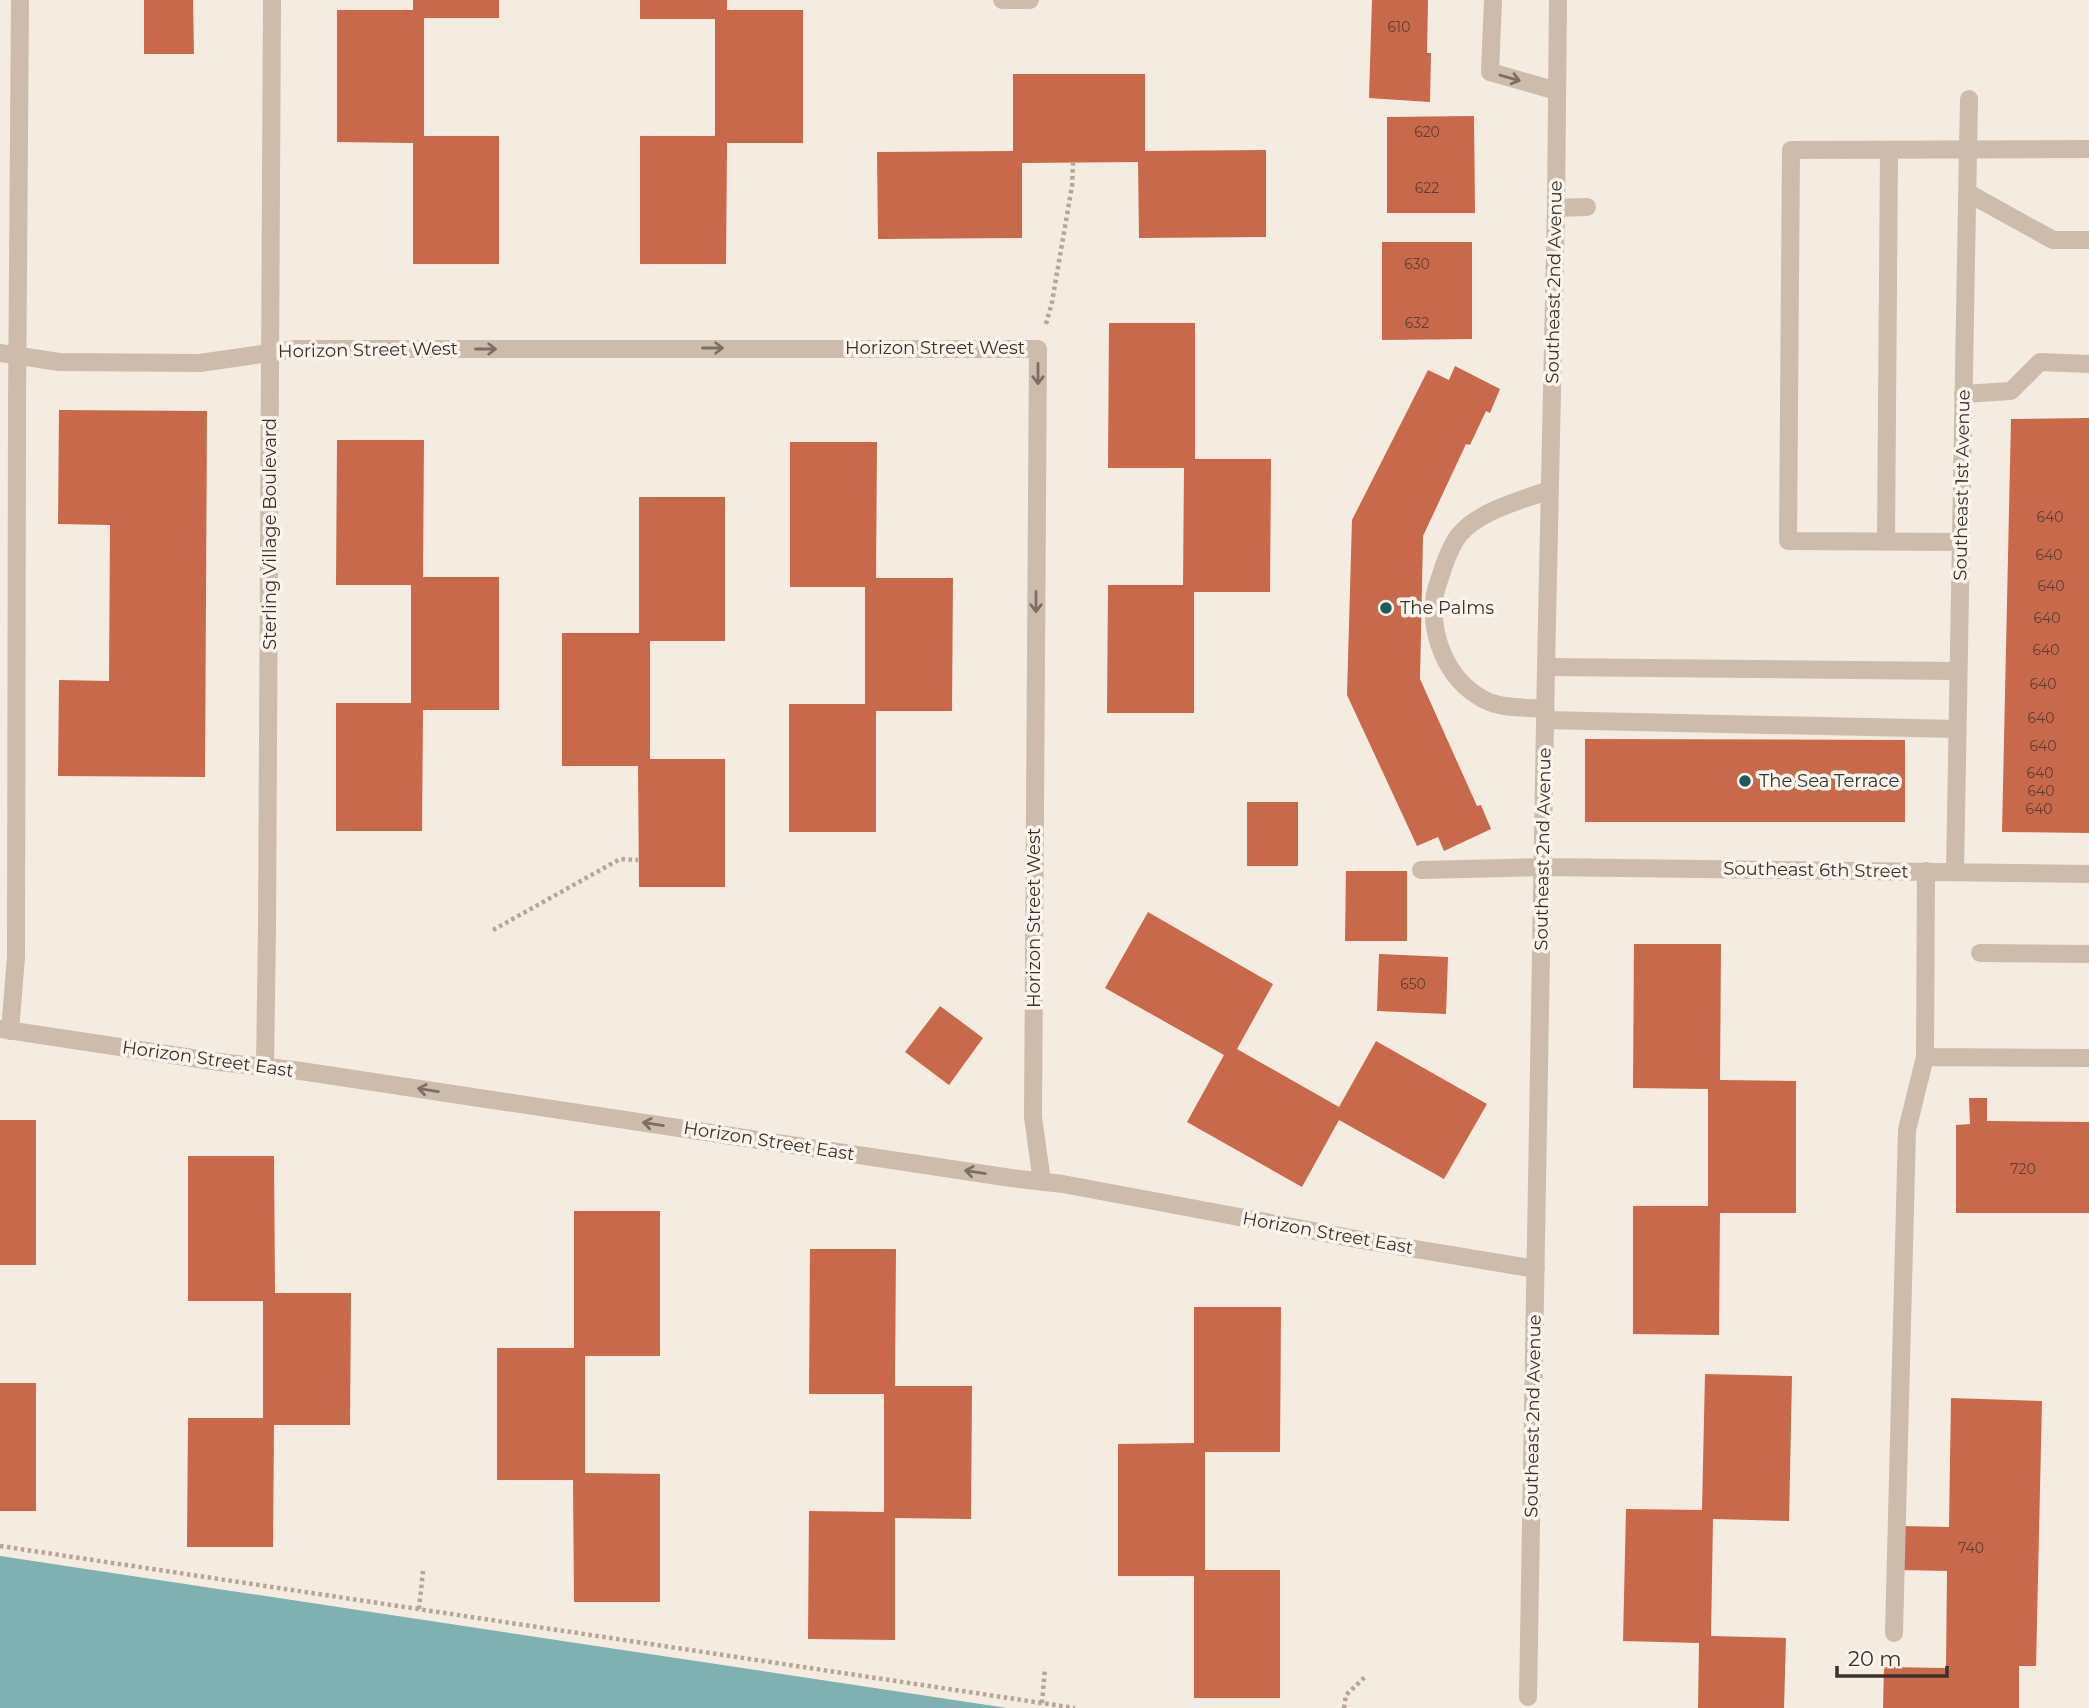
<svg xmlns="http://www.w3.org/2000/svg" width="2089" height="1708" font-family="Montserrat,sans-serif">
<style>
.water{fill:#7fb0b2}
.building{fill:#c8694b}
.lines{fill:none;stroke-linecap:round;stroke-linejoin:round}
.path{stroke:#b9a596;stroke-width:4.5;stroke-dasharray:3.5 3.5;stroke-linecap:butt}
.service{stroke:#cdbbac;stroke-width:18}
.minor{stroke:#cdbbac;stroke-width:18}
.oneway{stroke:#7d6f65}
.poi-dot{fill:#1f5a5e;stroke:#fbf5ee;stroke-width:2.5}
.labels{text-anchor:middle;stroke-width:7;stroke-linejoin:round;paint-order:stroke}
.number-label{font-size:14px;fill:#5e3e33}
.street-label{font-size:18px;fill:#3b302b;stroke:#fbf5ee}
.poi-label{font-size:18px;fill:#3b302b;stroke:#fbf5ee;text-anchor:start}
</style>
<rect width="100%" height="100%" fill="#f4ebe1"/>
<!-- water -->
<path class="water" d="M0,1556l1007,152h-1007z"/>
<!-- building -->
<path class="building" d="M144,0h49l1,54h-50z
M413,0h86v18h-75v118h75v128h-86v-121l-76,-1v-132h76z
M640,0h87v10h76v133h-76l-1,121h-86v-128h75v-117h-75z
M1372,0h56l-1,53h4l-1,49 -61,-4z
M1013,74h132v77l121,-1v87l-127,1 -1,-76 -116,1v75l-144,1 -1,-87 136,-1z
M1474,116l1,97h-88v-96z
M1382,242h90v97l-90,1z
M1109,323h86v136h76l-1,133h-76v121h-87l1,-128h75l1,-117h-76z
M1455,366l45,23 -10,24 -4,-2 -16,34 -4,-1 -43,92 -3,143 57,127 4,-1 10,24 -47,22 -6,-14 -21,9 -70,-151 5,-175 76,-150 21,10z
M59,410l148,1 -2,366 -147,-1 1,-96 50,1 1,-156 -52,-1z
M2089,418v415l-87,-1 9,-413z
M337,440h87l-1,137h76v133h-76l-1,121h-86v-128h75v-118h-75z
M790,442h87l-1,136h77l-1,133h-76v121h-87v-128h76v-117h-75z
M639,497h86v144h-75v118h75v128h-86l-1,-121h-76v-133h77z
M1585,739l320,1v82h-320z
M1247,802h51v64h-51z
M1346,871h61v70h-62z
M1148,912l125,72 -36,65 102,58 37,-66 111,63 -43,75 -105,-59 -37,67 -115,-65 37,-67 -119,-67z
M1634,944h87l-1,136 76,1v132h-76l-1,122 -86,-1v-128h75v-117l-75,-1z
M1379,954l69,3 -2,57 -69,-3z
M940,1006l43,32 -34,47 -44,-33z
M1969,1098h18v23l102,1v91h-133v-88l14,-1z
M0,1120h36v145h-36z
M188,1156h86l1,137h76l-1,132h-76l-1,122h-86l1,-129h75v-117h-75z
M574,1211h86v145h-75v117l75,1v128h-86l-1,-122h-76v-132h77z
M810,1249h86l-1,137h77l-1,133 -76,-1v122l-87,-1 1,-128 75,1v-118h-75z
M1194,1307h87l-1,145h-75v118h75v128h-86v-122h-76v-132l76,-1z
M1705,1374l87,2 -3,145 -76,-2 -2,117 75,2 -2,70h-86l1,-65 -76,-2 3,-132 76,1z
M0,1383h36v128h-36z
M1951,1398l91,3 -6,265h-17v42h-136l1,-41 62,1 1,-97 -45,-1 1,-44 46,1z"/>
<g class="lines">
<!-- path -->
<path class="path" d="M1046,324l6,-22 20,-116 1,-23
M493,930l127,-71 18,1
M0,1546l1075,162
M419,1609l4,-38
M1042,1703l3,-35
M1344,1708l2,-13 20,-19"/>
<!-- service -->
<path class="service" d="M1002,0h28
M1493,0l-3,72 67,19
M1968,149l1,-50
M1968,193l85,47h36
M1556,208l31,-1
M1963,394l48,-3 29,-29 49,2
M1886,542l3,-392
M1961,542l-173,-1 3,-391 298,-1
M1546,667l411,4
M1545,709c-19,-2 -45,0 -62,-10 -37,-20 -54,-65 -48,-105 2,-9 6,-18 8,-26 4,-11 9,-24 16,-33 21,-25 61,-34 90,-45
M1545,720l412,9
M1421,870l122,-3
M1926,871l-1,186 164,1
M1980,953l109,1
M1894,1633l13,-503 18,-73"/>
<!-- minor -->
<path class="minor" d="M0,353l59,9 141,1 96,-14h742l-5,768 9,65
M1543,867l546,7
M1955,872l13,-723
M0,1029l219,33 75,8 717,108 52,6 304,57 169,28
M10,1031l6,-74 1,-550 3,-407
M265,1067l2,-140 5,-927
M1528,1697l18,-1030 10,-459 2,-208"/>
</g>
<!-- one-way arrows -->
<defs><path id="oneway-shaft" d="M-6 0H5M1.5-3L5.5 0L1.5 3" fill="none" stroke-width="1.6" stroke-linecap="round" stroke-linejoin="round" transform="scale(1.75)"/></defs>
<g class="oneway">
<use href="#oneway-shaft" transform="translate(1510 78) rotate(16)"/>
<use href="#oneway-shaft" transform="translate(713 348)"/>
<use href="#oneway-shaft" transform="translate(486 349)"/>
<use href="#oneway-shaft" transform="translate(1038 374) rotate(90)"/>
<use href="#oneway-shaft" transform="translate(1036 602) rotate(90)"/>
<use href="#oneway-shaft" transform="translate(428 1090) rotate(-171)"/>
<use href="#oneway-shaft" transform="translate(653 1124) rotate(-171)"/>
<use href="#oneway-shaft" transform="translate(975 1172) rotate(-171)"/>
</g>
<!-- markers -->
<g class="poi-dot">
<circle cx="1386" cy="608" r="7"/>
<circle cx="1745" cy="781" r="7"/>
</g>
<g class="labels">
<!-- number labels -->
<g class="number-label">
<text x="1399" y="32">610</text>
<text x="1427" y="137">620</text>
<text x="1427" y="193">622</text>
<text x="1417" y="269">630</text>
<text x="1417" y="328">632</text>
<text x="2050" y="522">640</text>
<text x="2049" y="560">640</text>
<text x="2051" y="591">640</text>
<text x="2047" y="623">640</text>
<text x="2046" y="655">640</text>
<text x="2043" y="689">640</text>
<text x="2041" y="723">640</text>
<text x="2043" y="751">640</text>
<text x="2040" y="778">640</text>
<text x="2041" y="796">640</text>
<text x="2039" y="814">640</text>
<text x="1413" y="989">650</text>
<text x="2023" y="1174">720</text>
<text x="1971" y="1553">740</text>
</g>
<!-- street labels -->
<g class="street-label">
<text transform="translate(1554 282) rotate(-89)" y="6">Southeast 2nd Avenue</text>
<text x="935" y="354">Horizon Street West</text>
<text transform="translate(368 350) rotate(-1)" y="6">Horizon Street West</text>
<text transform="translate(1962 485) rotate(-89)" y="6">Southeast 1st Avenue</text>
<text transform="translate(270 534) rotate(-90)" y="6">Sterling Village Boulevard</text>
<text transform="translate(1543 849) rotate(-89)" y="6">Southeast 2nd Avenue</text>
<text transform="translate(1816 870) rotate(1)" y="6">Southeast 6th Street</text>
<text transform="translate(1034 918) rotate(-90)" y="6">Horizon Street West</text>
<text transform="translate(208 1059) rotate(8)" y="6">Horizon Street East</text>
<text transform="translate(769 1141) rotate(9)" y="6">Horizon Street East</text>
<text transform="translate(1328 1233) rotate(10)" y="6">Horizon Street East</text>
<text transform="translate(1533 1416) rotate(-89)" y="6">Southeast 2nd Avenue</text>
</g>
<!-- poi labels -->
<g class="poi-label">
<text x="1400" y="614">The Palms</text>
<text x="1759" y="787">The Sea Terrace</text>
</g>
</g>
<!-- scale -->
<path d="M1837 1666v10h110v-10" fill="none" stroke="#3b302b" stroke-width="3.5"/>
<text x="1848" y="1666" font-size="21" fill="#3b302b" stroke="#fbf5ee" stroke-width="5" paint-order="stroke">20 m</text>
</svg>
